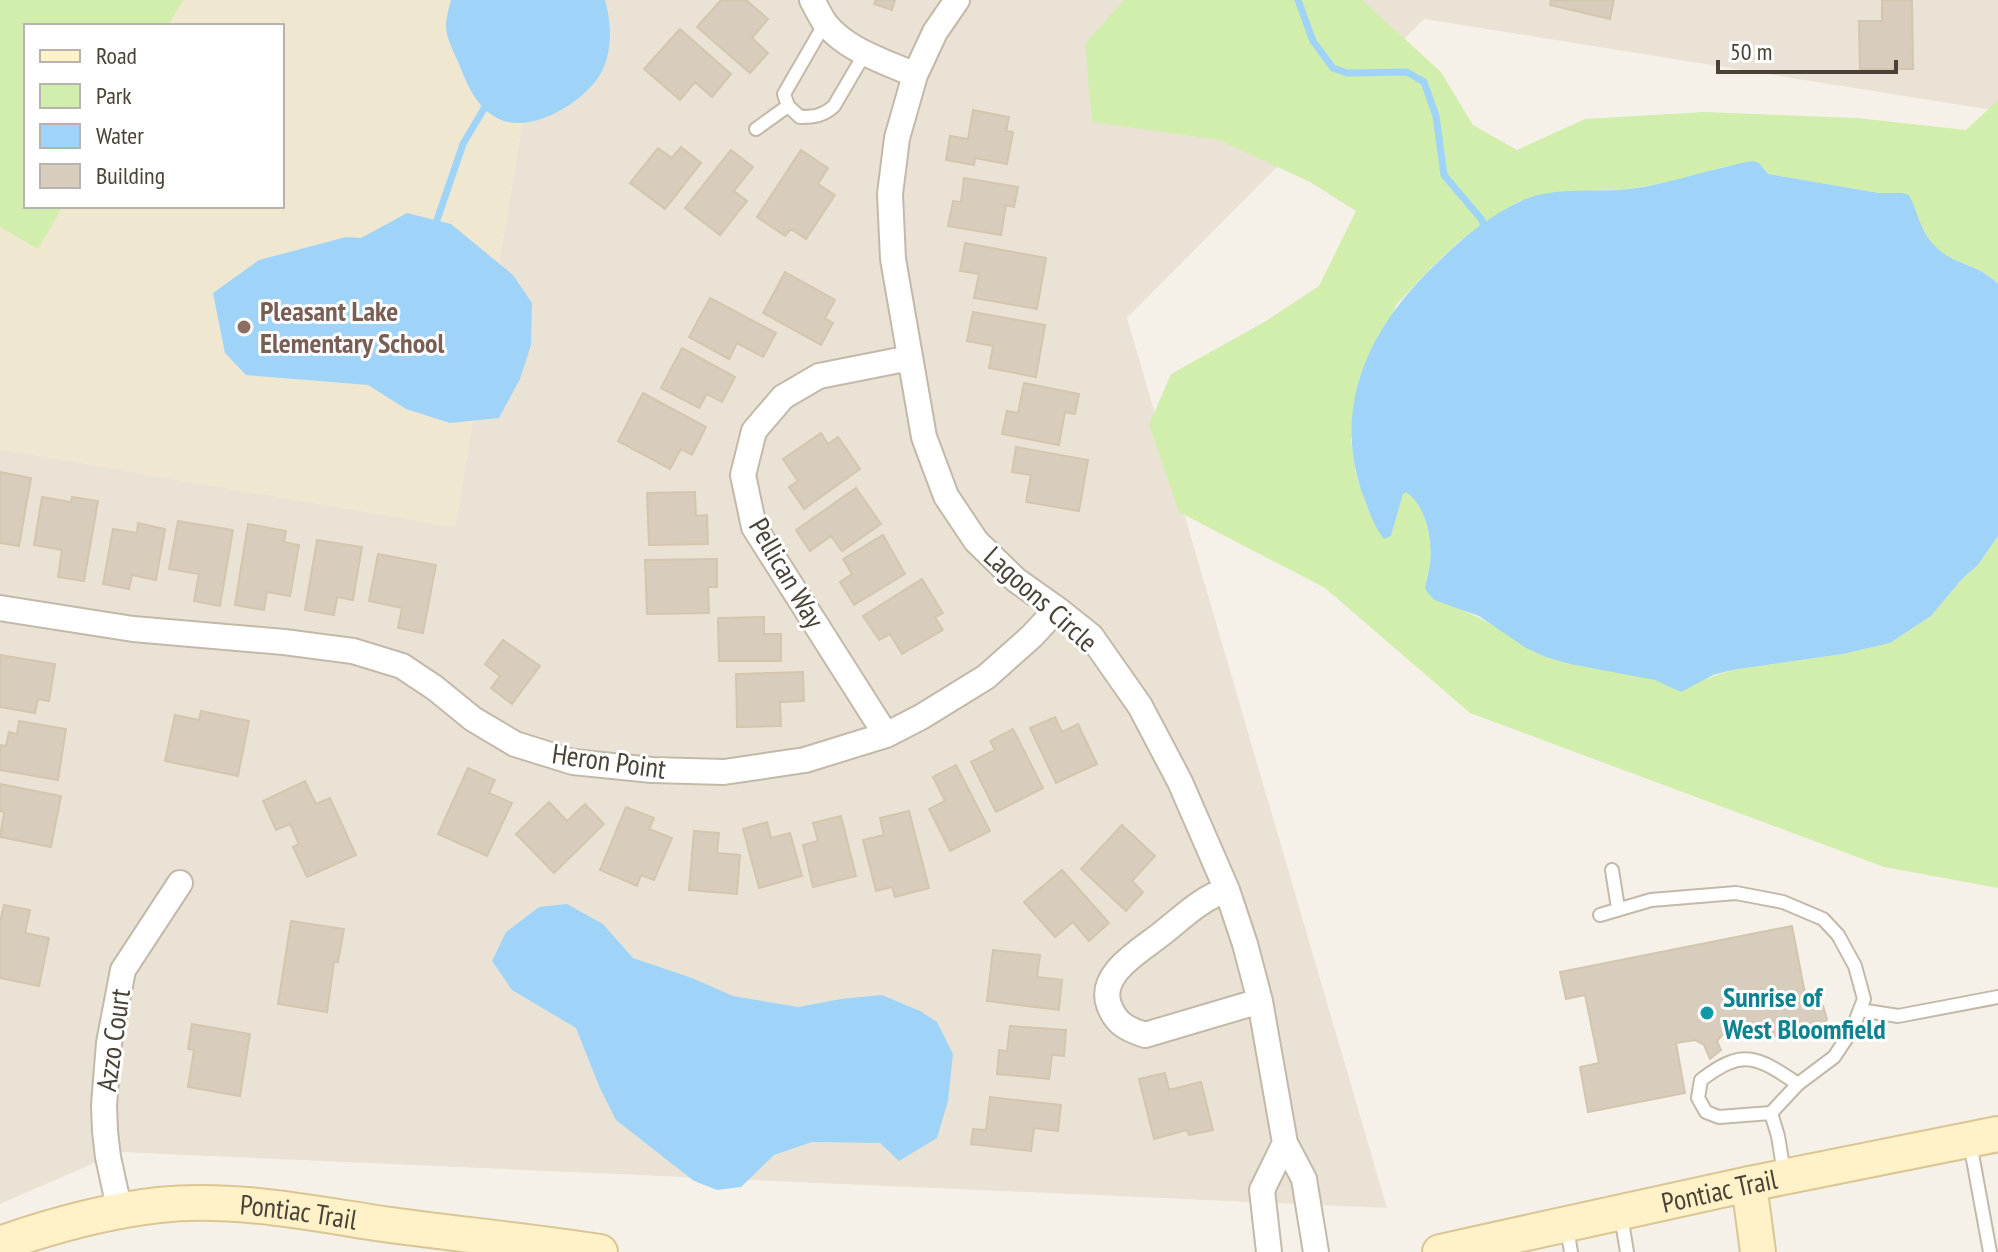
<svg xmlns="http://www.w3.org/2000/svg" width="1998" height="1252" font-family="'PT Sans Narrow',sans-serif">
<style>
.residential{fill:#eae3d5}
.education{fill:#f0e7d0;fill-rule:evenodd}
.green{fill:#d1eead}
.water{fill:#9fd4f8}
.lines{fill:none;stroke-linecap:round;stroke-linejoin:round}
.stream{stroke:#9fd4f8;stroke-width:7}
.building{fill:#d8cdbc;stroke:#d4c5ae;stroke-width:2}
.lane-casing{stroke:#c2b9a9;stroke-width:16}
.street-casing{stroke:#c2b9a9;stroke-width:28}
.secondary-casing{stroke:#dac693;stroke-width:38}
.lane{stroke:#fff;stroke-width:12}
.street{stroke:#fff;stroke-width:24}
.secondary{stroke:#fff1c8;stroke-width:34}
.education-dot{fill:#8d6e63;stroke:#fff;stroke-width:3}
.culture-dot{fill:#0f9aa8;stroke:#fff;stroke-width:3}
.labels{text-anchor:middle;stroke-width:6;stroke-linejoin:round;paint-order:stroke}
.education-label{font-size:28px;font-weight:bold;fill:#785e54;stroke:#fff;text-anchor:start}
.street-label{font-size:28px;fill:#4a4236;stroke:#fff}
.culture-label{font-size:28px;font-weight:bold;fill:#0d838f;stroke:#fff;text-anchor:start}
</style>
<rect width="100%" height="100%" fill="#f6f1e8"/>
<!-- residential -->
<path class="residential" d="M543,0h1455v111l-574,-92 -297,299 260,890 -1267,-56 -120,52v-755l455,78z"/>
<!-- education -->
<path class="education" d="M0,0h543l-88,527 -455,-78zM26,26h256v180h-256z"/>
<!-- green -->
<path class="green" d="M0,0h183l-15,26h-142v180h37l-25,43 -38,-22z
M1124,0h238l79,72 32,53 44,25 68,-31 119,-7 153,6 109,12 32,-30v184c-20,-22 -44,-18 -64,-38 -14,-16 -19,-36 -32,-53h-23l-111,-19 -9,-11 -32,3 -57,16 -42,7 -66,3 -42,9 -26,15 -36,26 -27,26 -35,37 -45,134 5,36 11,32 13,27 11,2 12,-42 3,-3c20,14 27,49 24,72 0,6 -4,13 -4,19 1,6 6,13 8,18 27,8 50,19 73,34 15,9 26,19 43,24 33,11 101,13 125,31l57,-19 111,-16 47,-11 41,-27 32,-38 15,-13 20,-29v352l-114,-21 -414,-154 -145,-125 -146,-76 -30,-87 22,-51 95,-53 53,-35 37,-75 -46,-29 -91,-42 -127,-18 -7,-78z"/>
<!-- water -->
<path class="water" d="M451,0h154c7,24 8,56 -7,78 -19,27 -69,57 -101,40 -21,-11 -30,-34 -38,-54 -13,-30 -17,-32 -8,-64z
M1753,161l6,2 9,11 111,19h23l7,2c9,17 10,34 25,50 19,21 43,17 64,39v252l-20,29 -15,13 -32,38 -41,27 -47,11 -111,16 -19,5 -32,17 -26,-12 -85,-16 -24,-7 -20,-9 -47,-32 -45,-16 -9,-11c1,-9 4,-17 5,-26 3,-22 -4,-58 -24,-71l-3,2 -12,42 -7,3c-11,-14 -17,-33 -23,-49 -29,-90 12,-167 77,-228 24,-24 51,-46 83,-61 32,-15 73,-8 108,-12 42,-5 82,-21 124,-28z
M407,213l44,11 62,51 19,28 -1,42 -11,34 -21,39 -49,5 -44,-14 -38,-24 -122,-10 -21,-22 -12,-60 46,-33 87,-23 15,1z
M567,904l36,20 30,34 59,20 41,18 65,11 43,-8 41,-4 38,16 17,11 16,32 -5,47 -11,37 -38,23 -19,-18 -68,-1 -38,13 -33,32 -24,3 -23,-9 -78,-61 -17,-34 -23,-58 -64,-38 -20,-29 14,-29 33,-25z"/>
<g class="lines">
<!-- stream -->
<path class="stream" d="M1298,0l15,41 20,27 14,5 60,-1 17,10 12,34 8,59 38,45 1,4
M437,220l26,-76 22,-37"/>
</g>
<!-- building -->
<path class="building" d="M721,0h25l22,19 -16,19 16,15 -18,20 -53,-46z
M876,0h19l-3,10 -18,-6z
M1551,0h63l-4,19 -60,-14z
M1882,0h30l1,69h-53l-1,-48h23z
M680,29l51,45 -19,23 -17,-15 -15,18 -36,-31z
M973,110l36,7 -3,14 7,1 -6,32 -32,-6 -1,7 -28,-5 4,-24 18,3z
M681,147l20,16 -36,46 -35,-26 28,-35 14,10z
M731,150l22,17 -19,24 13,10 -27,34 -35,-27z
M801,150l27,18 -10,16 17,11 -29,44 -15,-10 -6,7 -28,-19z
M964,178l54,9 -4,20 -8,-2 -5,30 -53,-9 5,-25 8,1z
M965,243l81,15 -9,51 -63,-11 5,-24 -19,-3z
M785,272l50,28 -10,18 8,5 -12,22 -58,-32z
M710,298l66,35 -13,24 -26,-14 -8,16 -40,-22z
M973,312l72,13 -9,52 -47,-9 4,-22 -26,-5z
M682,348l53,29 -13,25 -15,-8 -8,14 -38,-20z
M1024,383l55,11 -4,20 -10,-2 -6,33 -57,-11 5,-23 11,2z
M643,393l63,34 -14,28 -11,-6 -11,20 -52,-28z
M821,433l7,11 10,-7 22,32 -56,40 -15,-22 9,-6 -15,-22z
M1016,447l72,13 -9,51 -53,-9 5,-27 -19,-3z
M0,472l31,6 -12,68 -19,-3z
M856,488l25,36 -39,27 -11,-15 -21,15 -14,-21z
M695,492l1,24 11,-1 1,29 -59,1 -2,-52z
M42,497l29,5 1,-5 26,4 -14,80 -26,-4 4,-27 -28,-5z
M178,521l55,9 -13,76 -26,-5 5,-27 -30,-5z
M138,523l27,6 -9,51 -24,-5 -3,14 -26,-5 10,-55 24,4z
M248,524l38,7 -2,11 15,3 -9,51 -23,-4 -3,18 -29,-5z
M883,535l22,39 -51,31 -14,-23 12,-8 -9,-15z
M317,540l45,7 -9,53 -16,-3 -3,18 -29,-5z
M378,554l58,11 -13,68 -25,-5 4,-20 -33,-7z
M717,559v28h-9l1,26 -62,1 -2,-54z
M922,579l21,34 -8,4 8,13 -41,24 -12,-20 -11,6 -16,-24z
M764,617v17h17v27h-62l-1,-43z
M503,640l37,26 -28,38 -21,-16 9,-12 -15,-12z
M0,655l55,9 -6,37 -11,-2 -3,14 -35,-6z
M803,672l1,29 -24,1 1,24 -44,1 -1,-53z
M201,711l48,10 -11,55 -73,-15 10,-46 24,5z
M1055,717l7,15 16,-8 19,40 -41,19 -26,-55z
M19,721l47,8 -8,51 -58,-10v-25l6,1 3,-14 8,2z
M1013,729l30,59 -47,24 -25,-50 24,-12 -5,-9z
M956,765l34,66 -40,20 -21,-42 16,-8 -12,-24z
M468,768l27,12 -6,13 23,10 -25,53 -49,-22z
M305,781l11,23 14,-6 26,57 -49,22 -14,-30 6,-3 -9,-20 -14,6 -13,-29z
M0,784l61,12 -10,51 -51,-10 4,-25 -4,-1z
M549,802l18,19 18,-17 19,20 -50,49 -38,-39z
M626,807l28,11 -5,11 23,9 -18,42 -13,-5 -4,11 -37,-16z
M909,811l20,77 -34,9 -3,-10 -16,4 -13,-51 21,-5 -4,-17z
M841,816l15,60 -43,11 -10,-42 15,-4 -5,-18z
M767,822l4,16 19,-5 12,43 -43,12 -16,-59z
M1122,825l33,31 -23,25 11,11 -17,19 -45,-42z
M694,831l25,2 -2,20 23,2 -3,39 -48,-4z
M1062,870l47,53 -20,18 -16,-19 -18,15 -31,-35z
M4,905l26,5 -5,23 24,5 -10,48 -39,-8v-56z
M291,921l53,8 -6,33h-4l-7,50 -49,-8z
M1792,926l14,73 7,-2 10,9 4,13 -8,13 -14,3 -8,-4 -30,7 -3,-12 -42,9 -5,6 4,9 -11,9 -6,-14 -9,-5 -19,3 9,50 -97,19 -8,-45 19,-4 -14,-68 -19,4 -6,-27z
M993,950l47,5 -3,22 25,3 -3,30 -72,-9z
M192,1024l58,10 -10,62 -52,-9 6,-37 -6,-1z
M1010,1026l56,4 -2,26 -12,-1 -3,24 -52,-5 2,-24 8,1z
M1165,1073l4,17 32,-8 12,48 -24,5 -2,-5 -33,9 -15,-60z
M990,1097l71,8 -3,26 -24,-3 -3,23 -60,-7 2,-15 13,1z"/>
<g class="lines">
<!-- lane casing -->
<g class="lane-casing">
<path id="lane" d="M825,23l-41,71 4,12 12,11c14,0 23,-1 34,-11l31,-53
M756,129l32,-23
M1612,870l6,38
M1600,915l51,-15 85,-7 47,9 40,17 15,16 17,31 9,33 -12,31 -18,27 -36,27 -27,29 7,23 6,37
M1860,1010l38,6 100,-19
M1771,1113l-52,4 -13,-5 -8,-14 3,-18c42,-32 55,-24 97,4
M1970,1143l20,109
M1621,1216l6,36
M1567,1228l4,24"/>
</g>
<!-- street casing -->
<g class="street-casing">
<path id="street" d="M812,0c4,7 8,16 13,23 21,27 59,38 90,52
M957,0l-22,32 -20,43 -18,63 -7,56 3,65 31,178 22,59 30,45 40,39 41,29 34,27 49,70 40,76 47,108 18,54 15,57 25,142 19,36 12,73
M0,608l133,21 151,13 69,9 49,15 33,22 38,31 42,25 58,18 79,8 72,2 81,-12 81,-25 35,-18 65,-40 46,-41 25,-27
M886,735l-132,-208 -11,-52 11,-44 29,-34 36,-21 91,-18
M1227,890c-26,8 -45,28 -67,45 -20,16 -62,39 -51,70 7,19 18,24 36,30l115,-34
M120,1212l-12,-55 -3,-26 -1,-26 5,-62 14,-73 57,-87
M1269,1252l-7,-62 23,-47"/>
</g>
<!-- secondary casing -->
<g class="secondary-casing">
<g id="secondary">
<path d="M1749,1184l9,68"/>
<path id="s1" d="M0,1244c51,-18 105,-33 159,-39 74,-8 152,8 224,19 73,10 145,17 217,28"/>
<path id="s2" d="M1440,1252l309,-68 249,-50"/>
</g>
</g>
<!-- lane -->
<use href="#lane" class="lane"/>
<!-- street -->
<use href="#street" class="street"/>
<!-- secondary -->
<use href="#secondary" class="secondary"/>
</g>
<!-- markers -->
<circle class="education-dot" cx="244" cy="327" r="8"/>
<circle class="culture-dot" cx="1707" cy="1013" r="8"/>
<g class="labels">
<!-- education labels -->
<g class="education-label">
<text x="260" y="321">Pleasant Lake<tspan x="260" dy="32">Elementary School</tspan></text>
</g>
<!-- street labels -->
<g class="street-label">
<text transform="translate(787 573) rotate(60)" y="10">Pellican Way</text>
<text transform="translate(1041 599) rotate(42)" y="10">Lagoons Circle</text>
<text transform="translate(609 761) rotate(8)" y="10">Heron Point</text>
<text transform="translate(113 1040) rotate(-82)" y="10">Azzo Court</text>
<text dy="10" stroke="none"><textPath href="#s2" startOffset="286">Pontiac Trail</textPath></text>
<text dy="10" stroke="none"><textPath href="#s1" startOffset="304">Pontiac Trail</textPath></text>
</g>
<!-- culture labels -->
<g class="culture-label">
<text x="1723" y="1007">Sunrise of<tspan x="1723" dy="32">West Bloomfield</tspan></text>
</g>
</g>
<!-- legend -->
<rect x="24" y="24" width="260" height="184" fill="#ffffff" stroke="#b7b3af" stroke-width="2"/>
<rect x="40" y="50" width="40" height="12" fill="#fff1c8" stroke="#b7b3af" stroke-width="2"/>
<text x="96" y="64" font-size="24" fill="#4a4236">Road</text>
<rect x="40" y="84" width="40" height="24" fill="#d1eead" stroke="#b7b3af" stroke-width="2"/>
<text x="96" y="104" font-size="24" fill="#4a4236">Park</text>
<rect x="40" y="124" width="40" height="24" fill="#9fd4f8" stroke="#b7b3af" stroke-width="2"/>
<text x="96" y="144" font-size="24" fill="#4a4236">Water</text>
<rect x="40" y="164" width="40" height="24" fill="#d8cdbc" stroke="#b7b3af" stroke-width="2"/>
<text x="96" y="184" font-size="24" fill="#4a4236">Building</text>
<!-- scale -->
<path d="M1718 60v12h178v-12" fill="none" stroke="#4a4236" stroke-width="4"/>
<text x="1730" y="60" font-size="24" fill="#4a4236" stroke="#ffffff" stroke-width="6" paint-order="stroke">50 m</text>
</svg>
